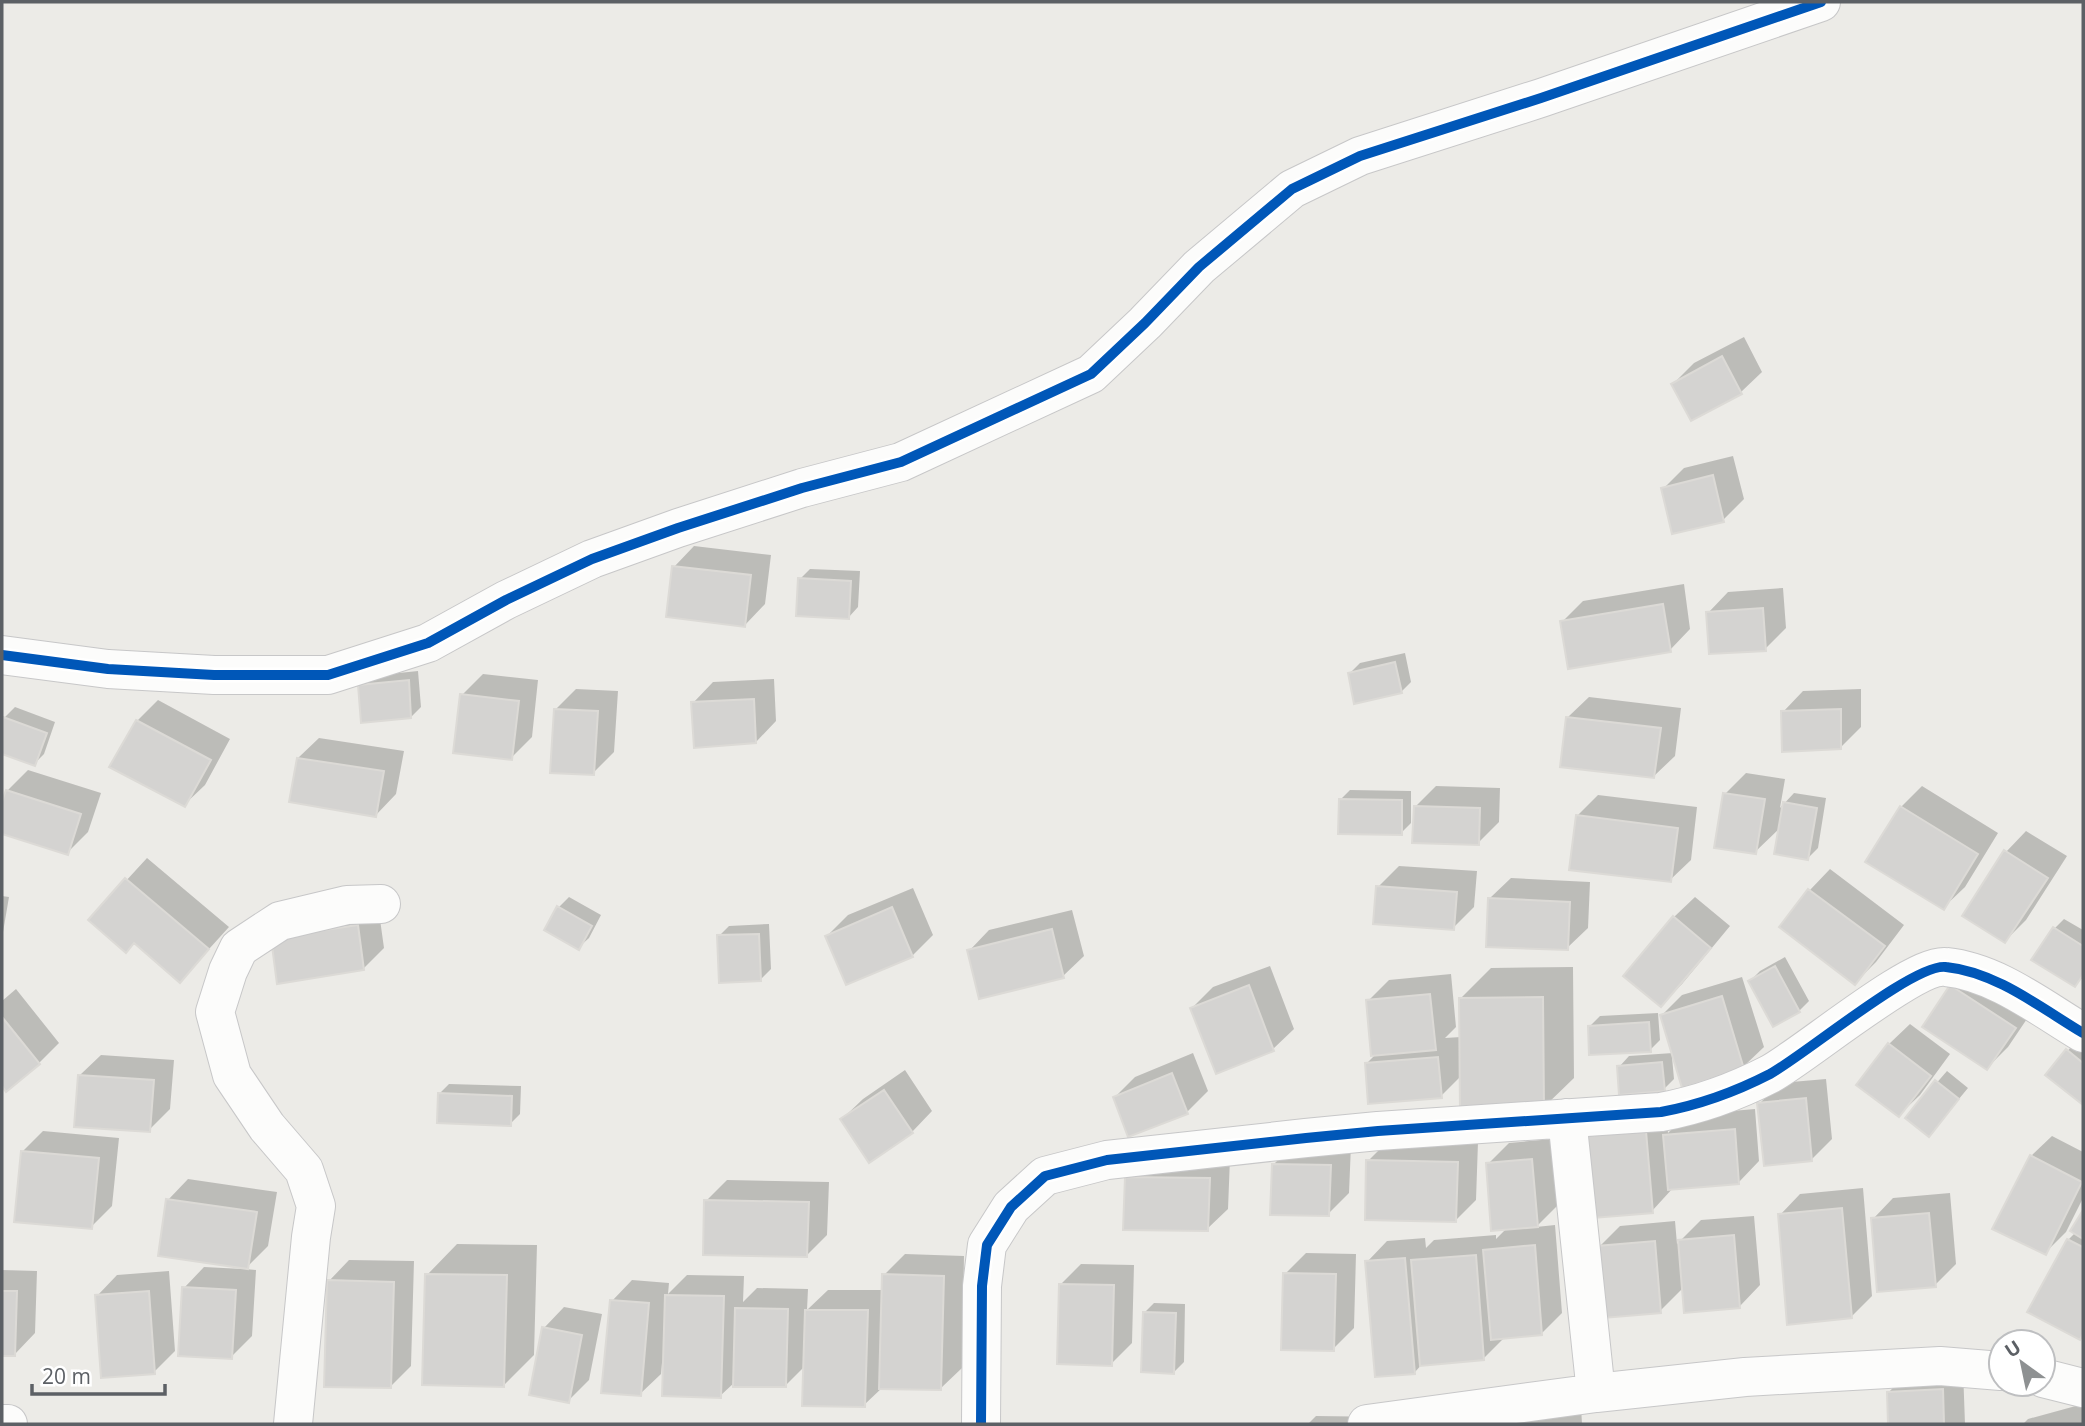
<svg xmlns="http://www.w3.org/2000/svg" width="2085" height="1426" font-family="'Open Sans',sans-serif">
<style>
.shadow{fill:#0003}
.building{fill:#d4d3d1;stroke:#dcdad6;stroke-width:2}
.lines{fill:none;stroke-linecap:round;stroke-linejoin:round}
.minor-casing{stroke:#c7c7c8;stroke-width:40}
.minor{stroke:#fcfcfb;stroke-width:38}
.cycleway-casing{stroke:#fff;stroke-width:15}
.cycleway{stroke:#0057b8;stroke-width:10}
</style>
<rect width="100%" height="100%" fill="#ecebe7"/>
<!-- shadow -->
<path class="shadow" d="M1744,337l18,35 -21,20 -49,27 -19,-35 21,-21z
M1733,456l11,43 -21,21 -60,-31 21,-21z
M694,546l77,9 -6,49 -20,21 -71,-58z
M810,569l50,2 -2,36 -10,11 -48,-39z
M1684,584l6,45 -20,21 -108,-28 21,-21z
M1783,588l3,40 -21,21 -57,-36 20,-21z
M1405,653l6,29 -10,10 -51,-19 10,-10z
M418,671l3,36 -10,10 -51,-31 10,-10z
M483,674l55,6 -6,57 -21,21 -49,-63z
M774,679l2,42 -20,21 -63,-39 20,-21z
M576,689l42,2 -4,61 -21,21 -37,-64z
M1861,689v38l-21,21 -57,-36 20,-21z
M1589,697l92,11 -6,48 -21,20 -86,-59z
M158,700l72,39 -25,46 -21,20 -47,-84z
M15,707l40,15 -11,32 -10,10 -32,-12v-26l3,-9z
M319,738l85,13 -8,43 -20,21 -78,-57z
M28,770l73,23 -13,39 -21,21 -65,-21v-24l5,-17z
M1746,773l39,6 -5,29 14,-15 32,5 -8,50 -10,10 -28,-30 -25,24 -30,-58z
M1436,786l64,2 -1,34 -21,21 -63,-36z
M1922,786l76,47 -33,54 -21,20 -76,-46 33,-54z
M1350,790l61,1v32l-10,10 -61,-33z
M1598,795l99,12 -6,53 -21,20 -93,-64z
M2026,831l41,25 -41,64 -21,21 1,-89z
M147,858l82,69 -49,54 -45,-39 -45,-22z
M1399,866l78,5 -3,36 -21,21 -75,-41z
M1830,869l74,56 -28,37 -21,21 -74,-56 29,-37z
M1511,878l79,4 -2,46 -21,20 -77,-50z
M913,888l20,47 -21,21 -85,-20 21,-21z
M2,896l7,1 -7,41z
M569,897l32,18 -12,23 -11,10 -19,-41z
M1695,897l35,29 -48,58 -21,21 13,-88z
M378,905l6,43 -21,21 -91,-30z
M1072,910l12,46 -21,20 -94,-25 20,-21z
M2064,919l19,11v47l-8,8 -21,-56z
M769,924l2,45 -10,10 -42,-43 10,-10z
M1785,957l24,44 -10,10 -49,-30 10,-10z
M1270,966l24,63 -21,20 -81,-41 21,-21z
M1573,967l1,111 -31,30 -82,-32 -20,20 -75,-32 11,-11 -9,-52 21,-21 62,-6 5,53 -11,11 16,-1v-39l30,-30z
M1742,977l22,70 -21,20 -71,-10 2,22 -10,10 -45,-22 10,-11 44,-3 -12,-37 21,-21z
M1951,986l84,21 -27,40 -21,21z
M16,989l43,54 -20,20 -33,26 -4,-6v-82z
M1658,1013l2,27 -10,10 -60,-24 10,-10z
M1910,1024l40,30 -30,41 -21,20 -10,-71z
M2077,1040l6,5v58l-35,-29z
M1193,1053l15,38 -21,21 -72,-15 20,-20z
M101,1055l73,5 -4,49 -21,21 -69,-55z
M905,1070l27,41 -20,21 -70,-13 21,-20z
M1947,1071l21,17 -39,47 -22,-18z
M1826,1079l6,60 -21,21 -52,-56 21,-21z
M449,1084l72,2 -1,28 -10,10 -71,-30z
M1755,1109l4,52 -20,21 -66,6 -21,23 -64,-74 78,-26 2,22 18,-18z
M43,1131l76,7 -7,68 -21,21 -69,-75z
M2052,1136l31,16v46l-17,34 -21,21 -14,-97z
M1552,1139l6,66 -22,22 19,-2 7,88 -21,21 -36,3 -21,21 -61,5 -8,9 -48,-110 20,-21 38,-3 1,10 8,-8 62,-5v4l11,-11 -19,-64 21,-21z
M1389,1140l89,2 -2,58 -20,20 -88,-59z
M1294,1144l57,1 -2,48 -21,21 -55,-49z
M1148,1157l82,1 -2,51 -21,20 -80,-52z
M188,1179l89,13 -9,54 -23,23 11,1 -4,66 -21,21 -47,-69 20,-21 39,2v-2l-75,-67z
M727,1180l102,2 -2,53 -20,20 -101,-54z
M1863,1188l9,108 -21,21 -71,-102 20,-21z
M1950,1193l6,71 -21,21 -62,-66 20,-21z
M2083,1213v122l-3,3 -12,-98 8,-8 -4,-2z
M1754,1216l6,69 -20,21 -57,-18 -23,23 -61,-64 21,-21 55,-5 2,23 24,-24z
M457,1244l80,1 -3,110 -31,31 -76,-111z
M1306,1253l50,1 -2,74 -21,21 -48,-75z
M905,1254l59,2 -2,112 -21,20 -58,-1 -19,18 -59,-39 -20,20 -50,-4 -15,14 -58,-33 -1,11 -21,20 -28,-93 20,-21 37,3 -1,11 19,-19 57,1 -1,26 14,-14 51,1 -1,21 21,-20h56v-15z
M349,1260l65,1 -3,105 -21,21 -61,-106z
M1081,1264l53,1 -2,78 -21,21 -51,-79z
M2,1270l35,1 -2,62 -20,21h-13z
M169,1271l6,80 -21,21 -57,-76 20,-21z
M1154,1303l31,1 -1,58 -10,10 -30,-59z
M564,1307l38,7 -13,66 -21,21 -24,-73z
M1963,1369l2,55h-75l-1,-32 20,-21z
M2083,1404v20h-60l5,-5z
M1581,1406l1,18h-64l15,-15z
M1316,1416l76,1 -1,7h-83z"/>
<!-- building -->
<path class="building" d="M1722,356l20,38 -51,27 -20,-37z
M1713,475l11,47 -52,12 -11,-46z
M672,566l79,9 -6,52 -79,-10z
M798,578l53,3 -2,38 -53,-3z
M1663,604l8,48 -103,17 -8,-48z
M1763,608l3,43 -57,3 -3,-42z
M1395,662l7,31 -48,11 -6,-31z
M409,680l2,38 -50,5 -3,-38z
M460,694l59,7 -7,59 -59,-7z
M754,699l2,44 -62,5 -3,-46z
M554,709l44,2 -4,64 -44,-2z
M1841,709v40l-59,3 -1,-41z
M3,717l44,16 -12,33 -33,-12z
M1566,717l95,11 -7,50 -94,-11z
M136,720l75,40 -26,47 -76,-40z
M297,758l87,13 -8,46 -87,-15z
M6,790l75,24 -13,41 -66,-21v-32z
M1723,793l42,6 -9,55 -42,-6z
M1339,799l63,1v35l-64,-1z
M1783,802l34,6 -9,52 -34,-6z
M1414,806l66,2 -1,37 -67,-2z
M1900,806l78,48 -34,56 -79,-48z
M1576,815l102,13 -7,54 -102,-12z
M2004,850l44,28 -43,65 -43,-27z
M125,878l84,71 -29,34 -46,-40 -8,10 -38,-33z
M1376,886l81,6 -3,38 -81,-6z
M1808,889l77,57 -30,39 -76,-58z
M1488,898l82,4 -2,48 -82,-3z
M557,906l35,20 -13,24 -35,-20z
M892,907l21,50 -67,28 -21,-49z
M1673,916l38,32 -50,59 -38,-31z
M358,925l6,45 -87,14 -6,-46z
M2053,927l30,19v29l-8,12 -44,-27z
M1052,929l12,49 -85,21 -12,-49z
M759,934l2,47 -42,2 -2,-48z
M1775,966l25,46 -27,15 -25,-46z
M1249,985l25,66 -58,23 -26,-66z
M1950,985l66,43 -29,42 -65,-43z
M1430,994l6,56 -65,6 -5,-56z
M1722,996l22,73 -62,19 -22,-73z
M1543,997l1,113 -84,1 -1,-113z
M2,1017l38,47 -34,28 -4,-6z
M1649,1022l2,30 -62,3 -1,-29z
M1888,1043l43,33 -32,41 -43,-32z
M2066,1049l17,14v42l-38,-30z
M1438,1057l4,41 -74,6 -3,-41z
M1662,1062l3,29 -46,4 -2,-29z
M1172,1073l16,41 -60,23 -15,-40z
M78,1075l76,5 -4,52 -76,-5z
M1935,1080l24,19 -30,38 -24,-19z
M884,1090l29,43 -44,30 -29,-44z
M438,1093l74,3 -1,30 -74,-3z
M1806,1098l6,63 -48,5 -7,-63z
M1735,1129l4,55 -71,6 -5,-55z
M1646,1131l7,82 -60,5 -7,-82z
M21,1151l78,7 -7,71 -78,-7z
M2030,1155l52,27 -36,73 -54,-26z
M1532,1159l6,68 -47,4 -5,-68z
M1366,1160l92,2 -2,60 -91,-2z
M1272,1164l59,1 -2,51 -59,-1z
M1125,1177l85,1 -2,53 -85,-1z
M166,1199l91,13 -9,57 -90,-13z
M704,1200l105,2 -2,55 -104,-2z
M1842,1208l10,110 -65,7 -9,-111z
M2083,1210v29l-13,-8z
M1929,1213l7,74 -59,5 -6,-74z
M1734,1235l6,73 -56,5 -6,-73z
M2067,1239l16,8v87l-3,6 -53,-28z
M1655,1241l6,72 -58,5 -6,-72z
M1535,1245l7,90 -51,5 -8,-90z
M1476,1255l8,105 -64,6 -9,-106z
M1405,1258l10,116 -40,3 -10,-116z
M1283,1273l53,1 -2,77 -53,-1z
M425,1274l82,1 -3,112 -82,-2z
M882,1274l62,2 -3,114 -62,-1z
M327,1280l67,2 -3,106 -67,-1z
M1059,1284l55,1 -2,81 -55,-2z
M182,1287l54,3 -4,69 -54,-3z
M2,1291h15l-2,65h-13z
M149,1291l6,83 -54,4 -6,-83z
M665,1295l59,1 -3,102 -59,-2z
M610,1300l39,3 -8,93 -40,-3z
M735,1308l53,1 -2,78h-53z
M805,1310h63l-3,97 -63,-1z
M1143,1312l33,1 -2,61 -33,-2z
M542,1327l40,8 -13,68 -40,-8z
M1943,1389l1,35h-56l-1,-32z"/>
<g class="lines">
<!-- minor casing -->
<g class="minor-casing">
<path id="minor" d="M2,655l106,14 106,6h114l100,-32 78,-43 86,-41 86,-31 124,-40 99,-26 190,-88 54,-51 54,-56 93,-78 68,-33 181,-58 280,-96
M1567,1118l29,275
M2043,1378l40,10
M2,1424h6
M293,1424l18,-187 5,-31 -12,-36 -37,-43 -35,-52 -17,-63 13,-41 11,-23 41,-27 67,-16 34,-1
M981,1424l1,-138 5,-41 24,-38 34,-31 62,-16 199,-22 72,-7 283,-19c38,-7 74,-20 109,-38 35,-19 144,-111 176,-107 50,5 95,41 137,66
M1367,1424l229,-31 149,-16 195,-11 61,5"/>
</g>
<!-- minor -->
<use href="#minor" class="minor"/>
<!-- cycleway casing -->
<g class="cycleway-casing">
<path id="cycleway" d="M2,655l106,14 106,6h114l100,-32 78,-43 86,-41 86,-31 124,-40 99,-26 190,-88 54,-51 54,-56 93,-78 68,-33 181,-58 280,-96
M981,1424l1,-138 5,-41 24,-38 34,-31 62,-16 199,-22 72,-7 283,-19c38,-7 74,-20 109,-38 35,-19 144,-111 176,-107 50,5 95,41 137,66"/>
</g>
<!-- cycleway -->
<use href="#cycleway" class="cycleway"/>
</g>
<!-- border -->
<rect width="2085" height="1426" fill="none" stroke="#5c6065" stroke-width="7"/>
<!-- north arrow -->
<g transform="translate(2022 1363) rotate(327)"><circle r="33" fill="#ffffff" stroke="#bebfc1" stroke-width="2"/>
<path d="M0-5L12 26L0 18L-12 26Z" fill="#8e9192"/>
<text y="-10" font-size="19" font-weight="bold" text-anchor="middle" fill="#5c6065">U</text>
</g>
<!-- scale -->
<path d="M32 1384v10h133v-10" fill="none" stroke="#5c6065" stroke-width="3.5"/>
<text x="42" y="1384" font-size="21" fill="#5c6065" stroke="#ffffff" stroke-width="5" paint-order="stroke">20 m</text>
</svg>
